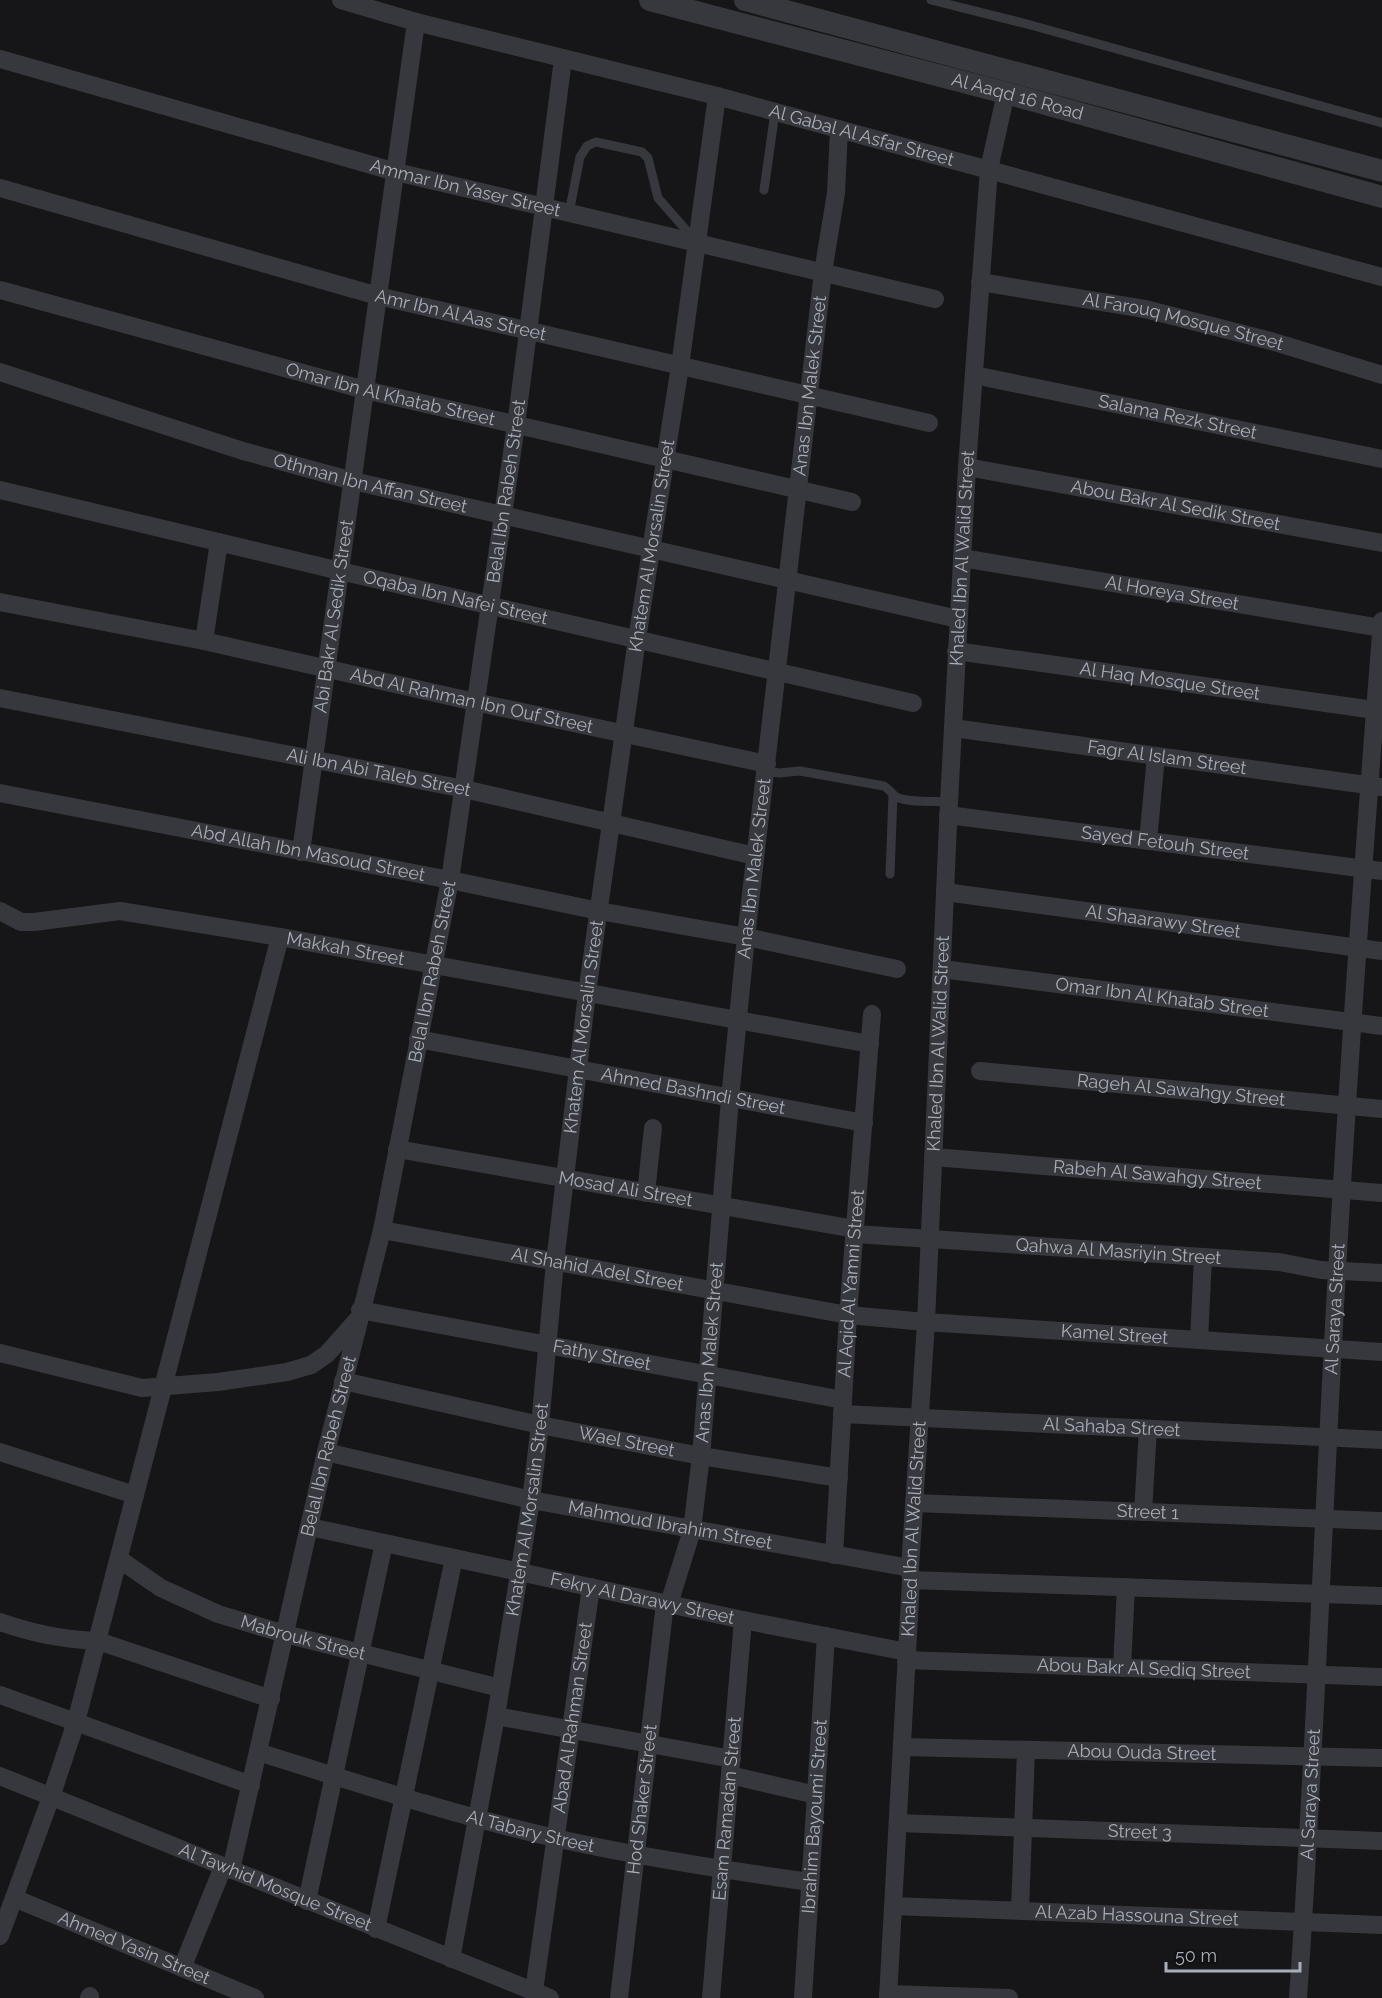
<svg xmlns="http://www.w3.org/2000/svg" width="1382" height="1998" font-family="Raleway,sans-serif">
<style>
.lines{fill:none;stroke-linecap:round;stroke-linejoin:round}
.service{stroke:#37383d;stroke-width:9}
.minor{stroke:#37383d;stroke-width:18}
.tertiary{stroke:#37383d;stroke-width:22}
.labels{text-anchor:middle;stroke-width:5;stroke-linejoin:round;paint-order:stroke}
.street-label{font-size:18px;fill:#a8adb8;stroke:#111113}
</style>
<rect width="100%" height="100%" fill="#161618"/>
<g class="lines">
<!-- service -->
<path class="service" d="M931,0l96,24 355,99
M764,190l11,-78
M569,213l11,-56 7,-11 9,-4 46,10 6,6 10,40 36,41
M766,771l13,2 21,-2 84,15c5,3 7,7 11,10 9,7 42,5 54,6
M890,874l3,-79"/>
<!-- minor -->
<g class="minor">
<path id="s1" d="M341,0l75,22 301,74 665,181"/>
<path id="s2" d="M0,59l396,113 539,127"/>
<path id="s3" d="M0,188l378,108 551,127"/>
<path id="s4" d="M980,282l165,27 126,32 111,34"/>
<path id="s5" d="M0,290l365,100 487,112"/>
<path id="s6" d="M0,372l243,79 110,30 605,138"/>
<path id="s7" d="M974,375l408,84"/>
<path id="s8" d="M967,467l415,76"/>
<path id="s9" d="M0,490l340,81 573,132"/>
<path id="s10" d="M962,558l420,70"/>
<path id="s11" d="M0,602l204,39 271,61 292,62"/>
<path d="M204,641l15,-99"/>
<path id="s12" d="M956,651l426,60"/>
<path id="s13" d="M0,698l464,91 291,67"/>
<path id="s14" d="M953,728l429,59"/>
<path id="s15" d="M0,793l450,87 149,31 147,26 151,32"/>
<path id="s16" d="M948,815l434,56"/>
<path d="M1148,841l8,-85"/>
<path id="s17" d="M301,852l115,-830"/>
<path id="s18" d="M945,892l437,59"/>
<path id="s19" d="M0,911l21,11h13l86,-11 160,26 590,107"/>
<path id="s20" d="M942,969l440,57"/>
<path id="s21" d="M418,1039l446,84"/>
<path id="s22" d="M980,1071l402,38"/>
<path id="s23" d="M397,1149l458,80"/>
<path id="s24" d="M933,1157l449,36"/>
<path d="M646,1193l7,-65"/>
<path id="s25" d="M382,1230l466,85 78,7 456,30"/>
<path id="s26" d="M855,1234l424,28 42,8 61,3"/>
<path id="s27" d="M360,1310l483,90"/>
<path d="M1199,1340l4,-83"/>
<path d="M0,1353l142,35 76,-6 69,-10 24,-7 16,-11 30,-34"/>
<path id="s28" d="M343,1381l197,44 161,31 138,22"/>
<path id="s29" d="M842,1414l540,26"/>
<path d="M0,1452l135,43"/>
<path id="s30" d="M326,1452l205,48 379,68"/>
<path id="s31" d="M914,1503l468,18"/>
<path d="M1143,1512l5,-83"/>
<path id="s32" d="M310,1527l433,93 164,32"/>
<path id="s33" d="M834,1555l14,-240 24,-301"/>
<path id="s34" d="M119,1559l42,29 57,26 67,20 215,54"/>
<path d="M911,1580l471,16"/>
<path id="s35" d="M669,1604l23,-74 9,-74 29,-357 16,-162 77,-665 13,-79 3,-64"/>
<path d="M0,1622c35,12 61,17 98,19l173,58"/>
<path id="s36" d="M906,1660l476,17"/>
<path d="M1122,1668l4,-81"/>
<path d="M0,1695l251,90"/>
<path d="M496,1716l236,43"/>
<path id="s37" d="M902,1747l480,11"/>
<path id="s38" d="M258,1752c99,31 196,63 297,86 84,19 169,32 255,44"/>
<path d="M730,1775l86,20"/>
<path id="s39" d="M0,1776l550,222"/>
<path id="s40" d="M898,1823l484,18"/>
<path id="s41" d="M231,1870l95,-418 56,-222 68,-350 66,-455 47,-366"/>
<path id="s42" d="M14,1898l241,100"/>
<path d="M307,1901l77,-358"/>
<path id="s43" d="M893,1906l489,19"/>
<path d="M1020,1910l6,-160"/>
<path d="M376,1929l78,-371"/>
<path d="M0,1936l51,-139 25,-75 204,-785"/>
<path id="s44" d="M451,1959l45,-243 35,-216 9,-75 15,-163 32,-269 50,-354 43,-273 37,-270"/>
<path d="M182,1968l41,-101"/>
<path id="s45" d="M534,1991l57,-404"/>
<path d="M888,1994l121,4"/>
<path d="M89,1998l1,-2"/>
<path id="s46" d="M619,1998l46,-395"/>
<path id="s47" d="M711,1998l32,-378"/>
<path id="s48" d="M803,1998l23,-362"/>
<path id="s49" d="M888,1998l23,-418 -1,-12 16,-246 23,-520 18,-335 22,-298 17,-76"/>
<path id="s50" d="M1298,1998c17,-242 25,-484 39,-727 12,-217 28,-433 45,-650"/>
</g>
<!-- tertiary -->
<g class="tertiary">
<path id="s51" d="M650,0l356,93 376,104"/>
<path d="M745,0l637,171"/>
</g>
</g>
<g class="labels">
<!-- street labels -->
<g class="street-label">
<text dy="6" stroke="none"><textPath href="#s51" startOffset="380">Al Aaqd 16 Road</textPath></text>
<text dy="6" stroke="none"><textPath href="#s1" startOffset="538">Al Gabal Al Asfar Street</textPath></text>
<text dy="6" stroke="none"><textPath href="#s2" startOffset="483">Ammar Ibn Yaser Street</textPath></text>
<text dy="6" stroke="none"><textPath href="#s3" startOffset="478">Amr Ibn Al Aas Street</textPath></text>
<text dy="6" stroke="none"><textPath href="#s4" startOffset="207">Al Farouq Mosque Street</textPath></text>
<text dy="6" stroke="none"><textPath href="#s35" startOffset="1228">Anas Ibn Malek Street</textPath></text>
<text dy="6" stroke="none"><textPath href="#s5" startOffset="404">Omar Ibn Al Khatab Street</textPath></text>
<text dy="6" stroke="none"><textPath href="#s7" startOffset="208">Salama Rezk Street</textPath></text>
<text dy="6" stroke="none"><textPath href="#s6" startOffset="387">Othman Ibn Affan Street</textPath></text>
<text dy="6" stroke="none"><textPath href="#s41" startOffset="1407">Belal Ibn Rabeh Street</textPath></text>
<text dy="6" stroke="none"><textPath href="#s8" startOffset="212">Abou Bakr Al Sedik Street</textPath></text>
<text dy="6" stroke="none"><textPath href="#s44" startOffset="1428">Khatem Al Morsalin Street</textPath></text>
<text dy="6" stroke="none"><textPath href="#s49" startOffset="1442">Khaled Ibn Al Walid Street</textPath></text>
<text dy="6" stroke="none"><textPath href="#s10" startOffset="213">Al Horeya Street</textPath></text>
<text dy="6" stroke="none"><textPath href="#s9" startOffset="468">Oqaba Ibn Nafei Street</textPath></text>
<text dy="6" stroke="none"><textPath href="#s17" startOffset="238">Abi Bakr Al Sedik Street</textPath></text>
<text dy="6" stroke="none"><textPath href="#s12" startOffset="216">Al Haq Mosque Street</textPath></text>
<text dy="6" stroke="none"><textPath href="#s11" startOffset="482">Abd Al Rahman Ibn Ouf Street</textPath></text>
<text dy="6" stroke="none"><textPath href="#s14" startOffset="216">Fagr Al Islam Street</textPath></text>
<text dy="6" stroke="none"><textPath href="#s13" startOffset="386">Ali Ibn Abi Taleb Street</textPath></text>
<text dy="6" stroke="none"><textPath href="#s16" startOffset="219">Sayed Fetouh Street</textPath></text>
<text dy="6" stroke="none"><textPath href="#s15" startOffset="314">Abd Allah Ibn Masoud Street</textPath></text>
<text dy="6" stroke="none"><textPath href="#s35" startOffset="742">Anas Ibn Malek Street</textPath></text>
<text dy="6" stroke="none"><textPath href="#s18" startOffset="220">Al Shaarawy Street</textPath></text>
<text dy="6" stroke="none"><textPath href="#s19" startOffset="352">Makkah Street</textPath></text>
<text dy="6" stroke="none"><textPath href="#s41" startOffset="921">Belal Ibn Rabeh Street</textPath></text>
<text dy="6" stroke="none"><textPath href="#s20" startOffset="222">Omar Ibn Al Khatab Street</textPath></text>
<text dy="6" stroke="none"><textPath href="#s44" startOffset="942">Khatem Al Morsalin Street</textPath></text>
<text dy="6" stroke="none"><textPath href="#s49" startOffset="956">Khaled Ibn Al Walid Street</textPath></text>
<text dy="6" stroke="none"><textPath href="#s22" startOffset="202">Rageh Al Sawahgy Street</textPath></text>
<text dy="6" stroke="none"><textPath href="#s21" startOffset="280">Ahmed Bashndi Street</textPath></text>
<text dy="6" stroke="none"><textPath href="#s24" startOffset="225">Rabeh Al Sawahgy Street</textPath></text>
<text dy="6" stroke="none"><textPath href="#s23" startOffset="232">Mosad Ali Street</textPath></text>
<text dy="6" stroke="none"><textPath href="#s26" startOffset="264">Qahwa Al Masriyin Street</textPath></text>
<text dy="6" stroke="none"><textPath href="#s25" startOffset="219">Al Shahid Adel Street</textPath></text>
<text dy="6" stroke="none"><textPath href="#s33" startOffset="272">Al Aqid Al Yamni Street</textPath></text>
<text dy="6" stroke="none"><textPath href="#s50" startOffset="690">Al Saraya Street</textPath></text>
<text dy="6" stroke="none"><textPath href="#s25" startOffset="741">Kamel Street</textPath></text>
<text dy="6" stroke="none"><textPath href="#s35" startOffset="256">Anas Ibn Malek Street</textPath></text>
<text dy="6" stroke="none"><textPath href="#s27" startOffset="246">Fathy Street</textPath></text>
<text dy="6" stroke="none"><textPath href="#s29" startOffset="270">Al Sahaba Street</textPath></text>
<text dy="6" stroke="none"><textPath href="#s28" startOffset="290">Wael Street</textPath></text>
<text dy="6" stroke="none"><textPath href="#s41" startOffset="435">Belal Ibn Rabeh Street</textPath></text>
<text dy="6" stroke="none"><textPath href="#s44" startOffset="456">Khatem Al Morsalin Street</textPath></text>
<text dy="6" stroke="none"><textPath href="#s31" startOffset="234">Street 1</textPath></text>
<text dy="6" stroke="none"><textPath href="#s30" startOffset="352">Mahmoud Ibrahim Street</textPath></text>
<text dy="6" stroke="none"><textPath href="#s49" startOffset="470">Khaled Ibn Al Walid Street</textPath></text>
<text dy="6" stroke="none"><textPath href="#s32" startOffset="340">Fekry Al Darawy Street</textPath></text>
<text dy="6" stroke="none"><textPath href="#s34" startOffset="202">Mabrouk Street</textPath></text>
<text dy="6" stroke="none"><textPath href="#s36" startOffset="238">Abou Bakr Al Sediq Street</textPath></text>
<text dy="6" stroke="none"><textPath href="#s45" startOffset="276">Abad Al Rahman Street</textPath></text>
<text dy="6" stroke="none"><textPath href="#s37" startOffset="240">Abou Ouda Street</textPath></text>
<text dy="6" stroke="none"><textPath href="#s50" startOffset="204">Al Saraya Street</textPath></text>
<text dy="6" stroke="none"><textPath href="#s46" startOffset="200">Hod Shaker Street</textPath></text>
<text dy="6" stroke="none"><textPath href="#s47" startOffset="190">Esam Ramadan Street</textPath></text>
<text dy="6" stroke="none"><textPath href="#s48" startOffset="182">Ibrahim Bayoumi Street</textPath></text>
<text dy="6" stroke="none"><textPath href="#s38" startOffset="284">Al Tabary Street</textPath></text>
<text dy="6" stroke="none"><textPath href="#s40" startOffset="242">Street 3</textPath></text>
<text dy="6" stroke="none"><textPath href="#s39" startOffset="297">Al Tawhid Mosque Street</textPath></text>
<text dy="6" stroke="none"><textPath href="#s43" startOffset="244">Al Azab Hassouna Street</textPath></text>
<text dy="6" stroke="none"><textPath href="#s42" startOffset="130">Ahmed Yasin Street</textPath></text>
</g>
</g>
<!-- scale -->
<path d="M1166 1962v9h134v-9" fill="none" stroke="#a8adb8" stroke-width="3"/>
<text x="1175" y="1962" font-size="18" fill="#a8adb8" stroke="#111113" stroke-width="4.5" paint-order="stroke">50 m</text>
</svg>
